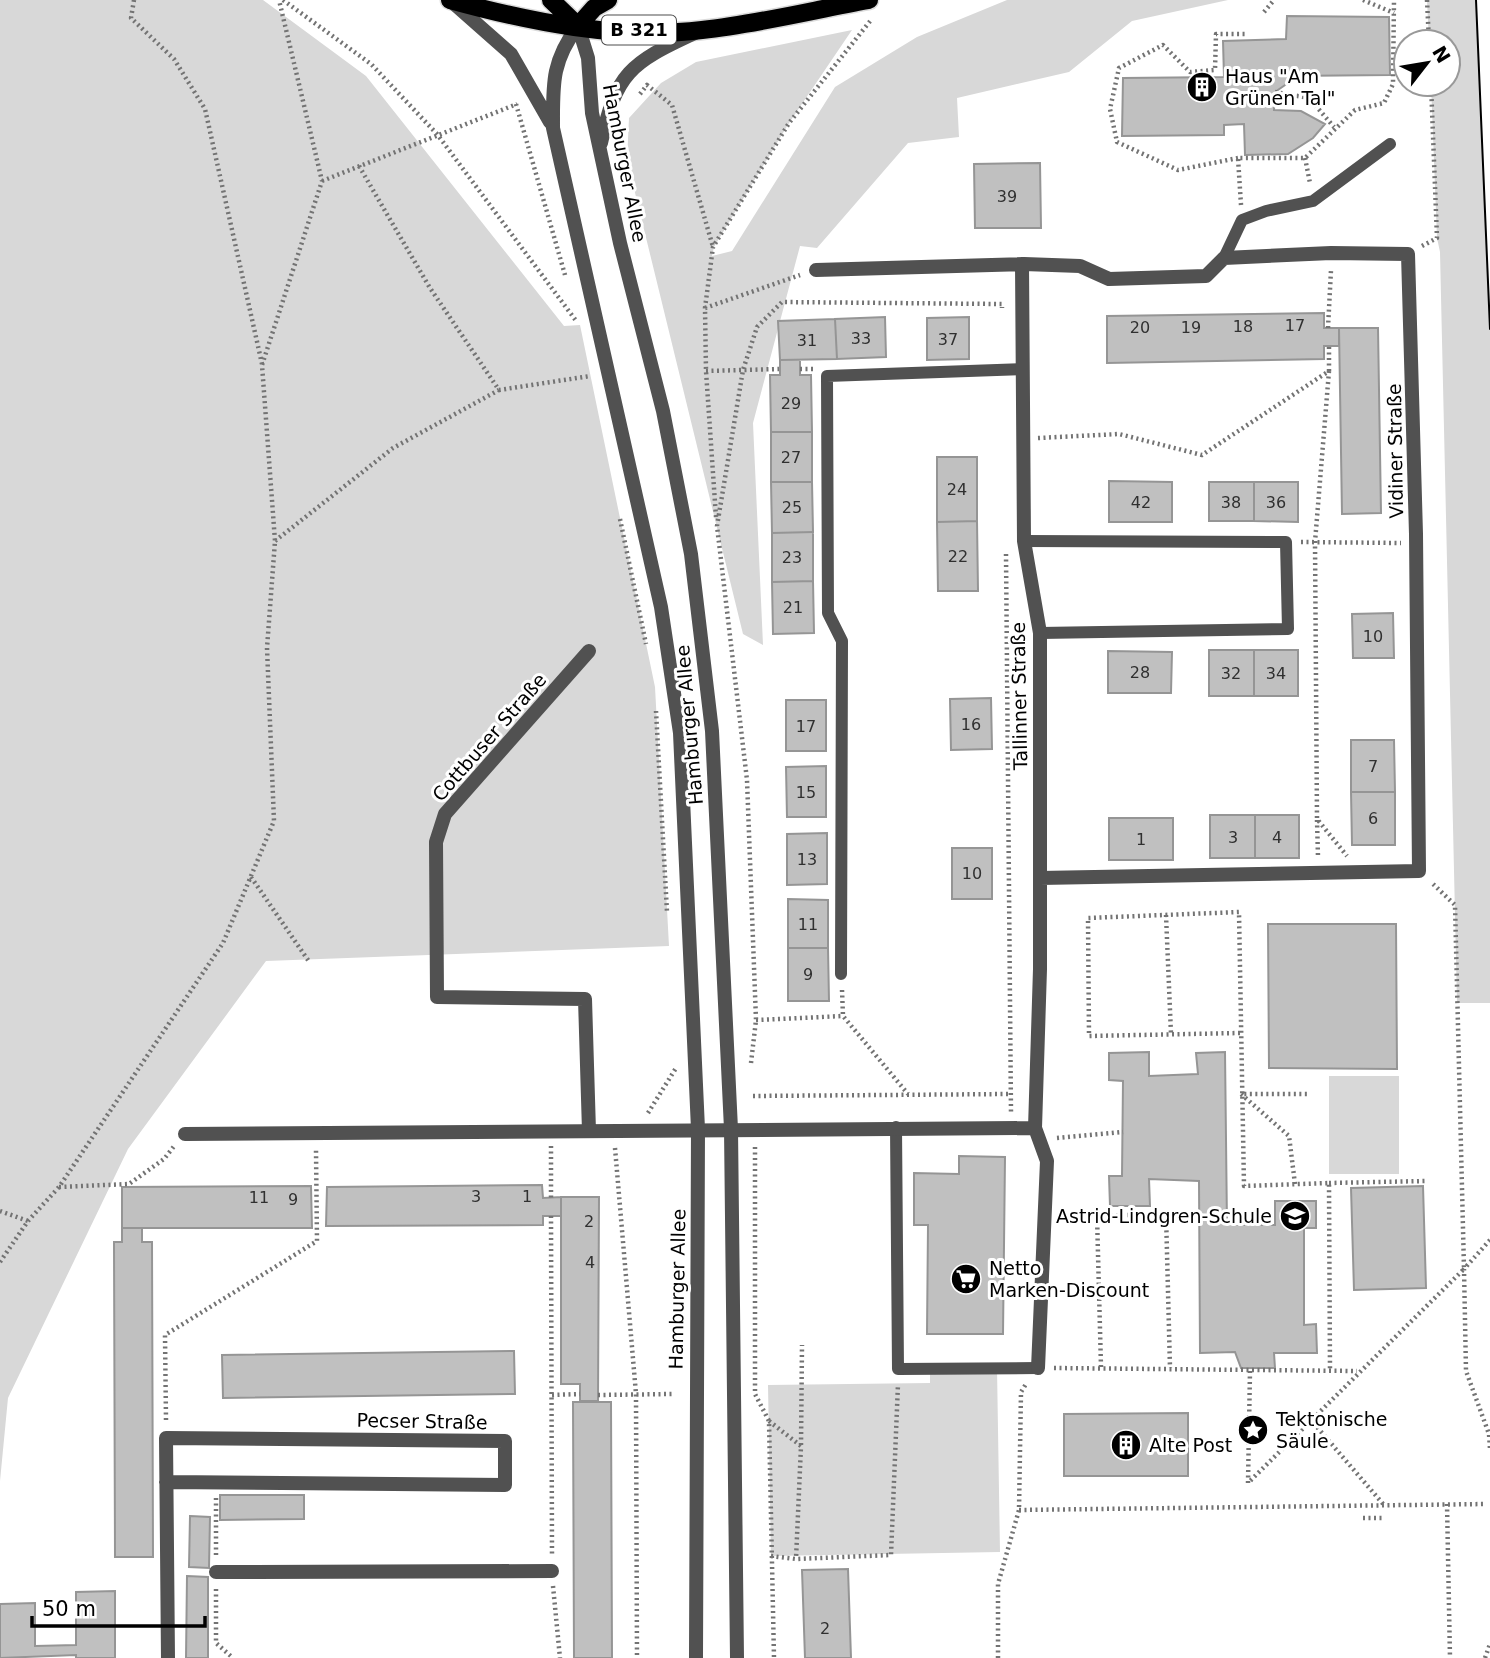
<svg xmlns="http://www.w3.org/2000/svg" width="1490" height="1658" font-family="'DejaVu Sans',sans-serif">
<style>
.green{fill:#d8d8d8}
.building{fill:#c0c0c0;stroke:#959595;stroke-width:2}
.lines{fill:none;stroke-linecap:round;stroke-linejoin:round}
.primary-casing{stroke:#dbdbdb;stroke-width:21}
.path{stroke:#737373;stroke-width:4.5;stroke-dasharray:2 3.5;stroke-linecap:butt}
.service{stroke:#515151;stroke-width:12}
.pedestrian{stroke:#515151;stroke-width:14}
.minor{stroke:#515151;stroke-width:14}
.tertiary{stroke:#515151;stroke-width:14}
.primary{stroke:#000;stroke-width:18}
.tram{stroke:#000;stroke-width:2}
.labels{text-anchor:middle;stroke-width:6;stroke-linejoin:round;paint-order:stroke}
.number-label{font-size:16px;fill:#303030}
.shield{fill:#fff;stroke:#4c4c4c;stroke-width:2}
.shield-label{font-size:18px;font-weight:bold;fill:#000}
.poi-label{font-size:19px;fill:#000;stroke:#fff;text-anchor:start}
.street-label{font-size:19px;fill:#000;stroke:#fff}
</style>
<rect width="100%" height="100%" fill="#fff"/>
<!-- green -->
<path class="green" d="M0,0h263l103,76 198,250 16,-1 75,362 14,259 -403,15 -138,188 -120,249 -8,83z
M1007,0h221l-96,21 -63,51 -112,26 2,39 -51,6 -91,105 -17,-2 -47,177 10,222 -20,-11 -116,-474 2,-42 32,-35 35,-21 156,-32 -63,93 -75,124 -2,9 20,-5 103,-164 82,-50z
M1427,0h49l14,329v674h-33l-17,-751 -3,-14 -6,-154h17v-42h-19z
M1329,1076h70v98h-70z
M997,1368l3,184 -229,4 -3,-171 162,-2v-14z"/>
<!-- building -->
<path class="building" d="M1287,16l102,1 1,58 -102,1v7l-13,9 -1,18 27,1 24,13 -12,14 -25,16 -43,1 -1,-31 -20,1v10l-102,1 1,-58 101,-1 -1,-36 63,-2z
M1040,163l1,65h-66l-1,-64z
M1324,313v15h15v18h-15v13l-217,4v-47z
M885,317l1,40 -49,2 -2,-40z
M969,317v42l-42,1v-42z
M835,319l2,40 -57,1 -2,-39z
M1339,328h39l3,185 -39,1z
M780,360h20v15h11l1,57h-41l-1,-57h10z
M771,432h41v50h-41z
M937,457h40v64l-40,1z
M1109,481l63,1v40h-63z
M771,482h41l1,50 -41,1z
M1209,482h45v39h-45z
M1254,482h44v40l-44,-1z
M977,521l1,70h-40l-1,-69z
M813,532v49l-41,1v-49z
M813,581l1,52 -41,1 -1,-52z
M1393,613l1,45h-41l-1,-44z
M1209,650h45v46h-45z
M1254,650h44v46h-44z
M1108,651l64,1 -1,41h-63z
M991,698l1,51 -41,1 -1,-51z
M786,700h40v51h-40z
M1351,740h43l1,52h-44z
M826,766v51h-39l-1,-50z
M1351,792h44v53h-43z
M1210,815h45v43h-45z
M1255,815h44v43h-44z
M1109,818h64v42h-64z
M827,833v51l-40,1v-51z
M952,848h40v51h-40z
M788,899l40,1v48h-40z
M1268,924h128l1,145 -128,-1z
M788,948h40l1,53h-41z
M1149,1052v24l49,-2 -2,-21 29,-1 2,173h48v-24h41v27h-12v97l12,-1 1,29h-43l1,15h-34l-6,-16 -35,1 -1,-172 -50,-2 1,27h-40l-1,-30h13l1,-95 -14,-1v-27z
M959,1156l46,1 -2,177h-76l1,-109h-14v-52l45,1z
M542,1185l1,13 18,-1v19h-18v9l-217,1 1,-39z
M311,1186l1,42h-190v-41z
M1423,1186l3,102 -72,2 -3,-102z
M561,1197h38l-1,204h-18v-17h-19z
M122,1228h20v14h10l1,315h-38l-1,-315h8z
M514,1351l1,43 -292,4 -1,-43z
M573,1402h38l1,256h-38z
M1188,1413v63h-124v-62z
M220,1495h84v24l-84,1z
M190,1516l20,1 -1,51 -20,-1z
M848,1569l3,89h-46l-3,-88z
M187,1576l21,1v81h-22z
M115,1591v67h-39v-3l-76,3v-54l35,-1v43l41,-1v-53z"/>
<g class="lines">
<!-- primary casing -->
<g class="primary-casing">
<path id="primary" d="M450,0c80,22 168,40 252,30 56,-6 112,-20 167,-30
M551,0l27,26
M578,26l16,-18 14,-8"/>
</g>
<!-- path -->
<path class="path" d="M134,0l-3,18 43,41 31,50 57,255
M283,0l88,64 66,70 140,188
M1363,0l31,13
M1427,0l2,42
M1264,12l10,-12
M1275,92l34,6 25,29
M640,94l7,-9 25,20 41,142
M516,104l49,171
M1238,158l-60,12 -61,-28 -7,-33 9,-41 44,-23 27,27 25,-2 1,-36h32
M1305,158l5,25
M359,166l71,122 69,102 91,-14
M322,181l195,-77
M1241,205l-3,-47h67l50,-48 29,-7 9,-19 1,-84
M1422,246l15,-8 -6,-154
M705,308l95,-33
M1328,328l3,-58
M800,369h13
M706,371l73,-2
M1329,371l-14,171 2,277 30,37
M1038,438l81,-4 83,21 127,-84v-25
M716,517l-10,-146 -1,-63 8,-61 76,-124 82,-103
M620,519l26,125
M275,541l118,-93 106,-58
M1301,542l100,1
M1006,554l5,559
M656,711l11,201
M1317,820l1,37
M251,877l59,86
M1166,915l5,119
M842,990l1,26 65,78
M756,1020l87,-4
M1240,1033l-151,3 -1,-118 151,-6 5,274 85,-3 1,188
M751,1063l5,-43 -9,-240 -30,-254 26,-156 14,-43 25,-25 220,2v4
M753,1096l258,-2
M648,1113l28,-45
M1057,1138l66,-6
M551,1146v52
M755,1147v247l14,27 5,237
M615,1148l21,246 1,264
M1329,1183l97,-2
M1295,1184l-6,-48 -48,-42h66
M59,1187l70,-3 35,-25 11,-14
M0,1211l28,10
M551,1216l1,340
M1490,1240l-26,29 2,102 23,63 1,15
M0,1262l28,-41 31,-34 164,-244 51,-122 -7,-173 8,-107 -13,-176 60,-184 -43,-181
M1101,1367l-4,-151 69,-2 4,154
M1054,1368l303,3
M1250,1371l-2,112 216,-214 -9,-364 -23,-22
M552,1395l28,-1
M598,1395l75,-1
M1310,1419l74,86
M166,1420l-1,-85 152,-94 -1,-91
M769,1421l32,25 -5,113
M801,1445l1,-100
M216,1498v58
M1447,1504l3,154
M1019,1510l467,-6
M1363,1518h19
M771,1556l25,3 95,-4 7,-171
M553,1586l7,72
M216,1589v54l17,15
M998,1658v-74l21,-74 2,-118 5,-8
M1485,1658l5,-14"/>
<!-- service -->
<path class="service" d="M1224,258l18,-38 24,-9 47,-10 77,-57
M1024,541l262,1 2,87 -248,4
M841,974l1,-333 -14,-28 -1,-237 196,-7
M896,1127l2,242 140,-1"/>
<!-- pedestrian -->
<path class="pedestrian" d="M216,1572l336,-1"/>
<!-- minor -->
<path class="minor" d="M1022,264l2,277 16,92v336l-5,159 12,33 -9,207
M816,270l208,-6 56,2 29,13 97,-3 18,-18 107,-5 77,1 8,280 3,337 -379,7
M589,1131l-4,-132 -148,-2 -1,-155 9,-28 144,-163
M185,1134l850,-6
M166,1482l339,3v-44l-339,-3 2,220"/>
<!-- tertiary -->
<path class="tertiary" d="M451,1l60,53 39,68
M578,26c-27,36 -25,59 -25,102l108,479 19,126 18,396 -2,529
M578,26l10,32 4,55 28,130 43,168 28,143 21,177 19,398 6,529
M601,143c15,-70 29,-80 94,-110"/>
<!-- primary -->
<use href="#primary" class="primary"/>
<!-- tram -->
<path class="tram" d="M1476,0l14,329"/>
</g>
<!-- icons -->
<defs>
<g id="building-disc" transform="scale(1.575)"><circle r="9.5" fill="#000" stroke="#fff"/><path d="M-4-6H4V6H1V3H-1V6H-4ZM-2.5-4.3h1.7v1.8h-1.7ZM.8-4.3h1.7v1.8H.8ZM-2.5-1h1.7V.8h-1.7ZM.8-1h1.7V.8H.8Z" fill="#fff"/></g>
<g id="school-disc" transform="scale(1.575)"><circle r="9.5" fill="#000" stroke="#fff"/><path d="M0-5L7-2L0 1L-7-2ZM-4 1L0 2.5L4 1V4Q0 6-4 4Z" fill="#fff"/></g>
<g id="supermarket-disc" transform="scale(1.575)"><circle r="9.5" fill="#000" stroke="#fff"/><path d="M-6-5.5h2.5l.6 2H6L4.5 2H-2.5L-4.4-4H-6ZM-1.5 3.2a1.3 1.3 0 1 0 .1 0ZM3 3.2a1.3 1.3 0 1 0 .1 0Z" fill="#fff"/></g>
<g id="sight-disc" transform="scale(1.575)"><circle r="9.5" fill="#000" stroke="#fff"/><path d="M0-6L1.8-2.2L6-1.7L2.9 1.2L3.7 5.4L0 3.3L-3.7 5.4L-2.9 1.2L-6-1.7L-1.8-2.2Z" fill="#fff"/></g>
</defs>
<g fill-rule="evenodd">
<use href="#building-disc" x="1202" y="87"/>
<use href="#school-disc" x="1295" y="1216"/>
<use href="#supermarket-disc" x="966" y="1279"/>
<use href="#sight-disc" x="1253" y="1430"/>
<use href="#building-disc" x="1126" y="1445"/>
</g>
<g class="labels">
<!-- number labels -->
<g class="number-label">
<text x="1007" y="202">39</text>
<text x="1295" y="331">17</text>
<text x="1243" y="332">18</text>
<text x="1140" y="333">20</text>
<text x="1191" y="333">19</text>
<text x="861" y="344">33</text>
<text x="948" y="345">37</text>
<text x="807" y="346">31</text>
<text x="791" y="409">29</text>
<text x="791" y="463">27</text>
<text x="957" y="495">24</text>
<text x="1141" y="508">42</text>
<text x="1231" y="508">38</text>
<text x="1276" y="508">36</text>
<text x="792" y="513">25</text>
<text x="958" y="562">22</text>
<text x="792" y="563">23</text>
<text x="793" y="613">21</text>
<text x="1373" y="642">10</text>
<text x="1140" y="678">28</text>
<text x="1231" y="679">32</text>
<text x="1276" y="679">34</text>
<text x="971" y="730">16</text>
<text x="806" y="732">17</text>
<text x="1373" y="772">7</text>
<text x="806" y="798">15</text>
<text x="1373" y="824">6</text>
<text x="1233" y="843">3</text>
<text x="1277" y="843">4</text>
<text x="1141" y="845">1</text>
<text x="807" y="865">13</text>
<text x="972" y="879">10</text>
<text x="808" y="930">11</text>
<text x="808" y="980">9</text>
<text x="476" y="1202">3</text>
<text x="527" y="1202">1</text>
<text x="259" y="1203">11</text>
<text x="293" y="1205">9</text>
<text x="589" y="1227">2</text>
<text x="590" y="1268">4</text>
<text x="825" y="1634">2</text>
</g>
<!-- shield labels -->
<rect class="shield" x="602" y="15.5" width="74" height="29" rx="5"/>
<g class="shield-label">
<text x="639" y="36">B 321</text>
</g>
<!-- poi labels -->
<g class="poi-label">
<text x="1225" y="83">Haus "Am<tspan x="1225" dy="22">Grünen Tal"</tspan></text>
<text x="1272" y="1223" text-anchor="end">Astrid-Lindgren-Schule</text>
<text x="989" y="1275">Netto<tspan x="989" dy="22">Marken-Discount</tspan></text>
<text x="1276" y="1426">Tektonische<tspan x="1276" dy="22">Säule</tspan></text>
<text x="1149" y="1452">Alte Post</text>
</g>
<!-- street labels -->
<g class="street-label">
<text transform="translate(625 163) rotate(79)" y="7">Hamburger Allee</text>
<text transform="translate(1395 451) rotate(-91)" y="7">Vidiner Straße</text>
<text transform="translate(1019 696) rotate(-91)" y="7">Tallinner Straße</text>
<text transform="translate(689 725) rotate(-95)" y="7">Hamburger Allee</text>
<text transform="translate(489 737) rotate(-49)" y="7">Cottbuser Straße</text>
<text transform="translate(677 1289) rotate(-89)" y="7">Hamburger Allee</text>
<text transform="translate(422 1421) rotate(1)" y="7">Pecser Straße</text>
</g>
</g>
<!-- north arrow -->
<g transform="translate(1427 63) rotate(59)"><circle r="33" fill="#ffffff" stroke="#999999" stroke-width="2"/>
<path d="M0-5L12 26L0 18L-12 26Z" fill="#000000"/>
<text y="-10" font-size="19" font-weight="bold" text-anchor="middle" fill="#000000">N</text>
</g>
<!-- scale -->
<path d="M32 1616v10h173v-10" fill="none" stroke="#000000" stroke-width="3.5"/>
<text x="42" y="1616" font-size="21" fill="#000000" stroke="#ffffff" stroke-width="5" paint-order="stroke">50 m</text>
</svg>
